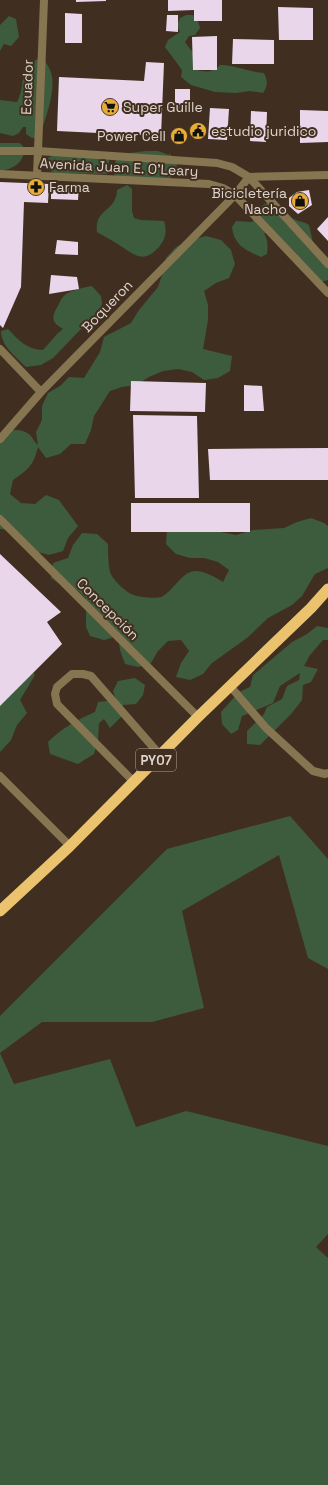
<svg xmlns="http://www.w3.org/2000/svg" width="328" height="1485" font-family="'Space Grotesk',sans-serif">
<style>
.green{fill:#3d5b3d}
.building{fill:#e9d6eb}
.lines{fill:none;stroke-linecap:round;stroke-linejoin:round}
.service{stroke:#867551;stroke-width:8}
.minor{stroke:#867551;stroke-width:8}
.tertiary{stroke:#867551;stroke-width:8}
.trunk{stroke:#ebc36e;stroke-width:11}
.labels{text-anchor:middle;stroke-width:4;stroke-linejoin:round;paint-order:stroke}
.shield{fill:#402f20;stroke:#afa298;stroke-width:1}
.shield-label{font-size:13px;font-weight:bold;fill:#dfd4cb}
.street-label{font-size:14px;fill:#dfd4cb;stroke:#402f20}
.poi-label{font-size:14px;fill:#dfd4cb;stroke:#402f20;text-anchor:start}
</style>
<rect width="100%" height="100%" fill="#402f20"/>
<!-- green -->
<path class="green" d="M186,15h7l5,6 2,7 -5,7 -6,1 -4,6 9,12 -1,15c12,3 18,5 27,-4 15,0 29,7 44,8 4,8 4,13 -1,20l-13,-2 -14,2 -21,-1 -24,-7 -10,-8 1,-7 -17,-23 3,-7 12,-8 -3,-7 3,-7z
M9,16l7,3 3,18 -8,9 -7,-2 -4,7v-26z
M42,57c3,4 6,8 8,13 8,16 -5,51 -11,67l-7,1 -6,-4v-7h-3l-4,6 -6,3 -13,-3v-33l17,2c10,-18 -1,-34 25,-45z
M0,143h20l5,6c-2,14 -11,20 -25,22z
M146,151h12l11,4v-2l8,9c0,9 -5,14 -11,20l-51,-5 -1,-7 2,-12 6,-4z
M52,156l54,1 3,3v11l-2,3 -53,-1c-7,-4 -12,-13 -2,-17z
M127,185l5,4v22l2,7 7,2 23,1c3,10 2,17 -5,26 -17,19 -26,6 -43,-4 -6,-4 -13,-7 -19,-11 -3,-24 19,-19 20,-42z
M271,202c15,2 12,12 23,17 5,3 9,2 15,6l5,22 14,11v22l-7,2 -50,-49h-7c4,7 4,13 3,21l-6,3c-16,-7 -27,-12 -29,-30l4,-6 16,1c9,-9 4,-17 19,-20z
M206,236l15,4 10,10 4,14 -6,14 -13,5 -12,8 4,14v15l-5,29 29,7 -2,15 -12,7 -14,2 -12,-8 -14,-3 -15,2 -14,6 -13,8 -14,2 -12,4 -16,25 -3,14 -6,14h-14l-11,10 -14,4 -8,-11c-5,19 -9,22 -25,33l-3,14 11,9 14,1 11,-9 13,5 19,26 -10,12 -5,13 -14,4 -15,-4 -22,-21 -12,-1v-94c8,-6 22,-7 30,0 3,3 5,8 8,10l-2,-13 6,-12v-14l6,-13 12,-7 9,-9 15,1 16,-26 4,-15 27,-14 8,-13 19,-23 5,-15 3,-14 10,-11 14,-7z
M92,286l9,10 1,7 -1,7 -8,12 -13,8 -27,28 -12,7 -15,2c-10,-10 -25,-21 -25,-36l7,-2c10,11 20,21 35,21l14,-16 6,-5c-12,-7 -12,-12 -5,-23 2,-4 3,-8 7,-11 4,-4 20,-8 27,-9z
M311,518l13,5 4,3v42l-13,6 -13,22 -10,9 -24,13 -21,20 -35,25 -9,11 -13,6 -14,-3 5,-14 8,-12 -8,-11 -13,1 -10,10 -7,12 -13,4 -13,-3 -5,-14 -2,-14 -14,4 -14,-4 -4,-9v-29l-10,-9 -13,-3 -12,-8 2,-15 15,-5 5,-13 9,-12 15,1 11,10c0,9 0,19 2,28 2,7 14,18 21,22 6,3 24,5 30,3 12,-5 20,-25 34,-26 10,0 20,6 28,11l6,-12 -11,-8 -14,-4h-14l-14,-4 -10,-10 1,-14 54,2 15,3 17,-5 31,-2 13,-6z
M317,626l11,2v12h-5l-13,15 -6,11 14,3 -7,13 -8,3 -1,15 -10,13 -32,32 -13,-1v-13l17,-17 3,-7 15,-8 5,-13 12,-6 1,-7 -20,13 -7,17 -31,13 -4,14 -7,4 -9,-10 -1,-12 18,-20 11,-5 3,-12 39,-33 15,-8z
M27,664l8,11 -15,25 7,13 -10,12 -6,15 -11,12v-78z
M135,678l10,7 -2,10 -7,9 -13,1 -1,11 -12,12 -6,-9 -5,4 -1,18 -4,13 -16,10 -28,-10 -2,-12c14,-14 29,-22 47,-30l3,-10 18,-2 -3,-9 5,-10z
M290,816l38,43v110l-20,-11 -29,-103 -97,56 22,97 -52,14h-110l-42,31 14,31 96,-25 26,68 50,-16 142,35v88l-12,13 12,11v227h-328v-469l167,-167z"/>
<!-- building -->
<path class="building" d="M76,0h30v1l-30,1z
M168,0h54v21h-28v-11l-26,1z
M278,7l35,1v32h-34z
M65,13l17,1v29h-17z
M167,15h11v17l-12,-1z
M217,36v34h-24l-1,-33z
M233,39l41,1v24h-42z
M146,62l18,1 -3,73 -104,-5 2,-54 85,4z
M175,89h15v21h-15z
M210,108l19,1 -2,31 -19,-1z
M300,110l28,1v31l-28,1z
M251,111l16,1 -1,30 -16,-1z
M0,182l49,2 -1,19 -24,-1 -3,85 -18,41 -3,-3z
M51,186h28l-1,14 -27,-1z
M309,190l3,15 -14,9 -9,-8v-8l8,-6z
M328,217v24l-11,-12z
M57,240l21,2v13l-23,-1z
M51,275l26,2 2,12 -30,5z
M131,381l75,2 -1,29 -75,-1z
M244,385l18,1 2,25h-20z
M133,415l64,1 2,82h-64z
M328,448v32h-118l-2,-31z
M131,503h119v29h-119z
M0,554l61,58 -14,10 15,22 -62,62z"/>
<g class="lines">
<!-- service -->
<path class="service" d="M230,686l36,42 47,43 12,3 3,-1
M134,782l-77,-78 -2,-10 2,-7 15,-13h11l8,2 69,79"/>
<!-- minor -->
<path class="minor" d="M37,175l7,-175
M0,349l41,43
M0,439l41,-47 194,-197 14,-18 79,-2
M0,519l198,198
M0,776l70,70"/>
<!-- tertiary -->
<path class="tertiary" d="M0,151h38l179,12 15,4 17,10 79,87
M0,174l209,10 14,4 12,7 93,98"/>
<!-- trunk -->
<path class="trunk" d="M0,911l70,-65 128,-129 113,-109 17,-19"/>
</g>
<!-- icons -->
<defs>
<g id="supermarket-disc" transform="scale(0.9)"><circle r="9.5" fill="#e6ac36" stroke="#402f20"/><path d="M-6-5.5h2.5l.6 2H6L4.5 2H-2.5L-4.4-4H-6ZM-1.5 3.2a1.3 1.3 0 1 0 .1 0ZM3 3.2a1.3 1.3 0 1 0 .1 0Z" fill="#111"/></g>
<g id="civic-disc" transform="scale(0.9)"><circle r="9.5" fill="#e6ac36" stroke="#402f20"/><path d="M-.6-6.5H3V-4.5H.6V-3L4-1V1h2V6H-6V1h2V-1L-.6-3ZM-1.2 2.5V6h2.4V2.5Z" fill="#111"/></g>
<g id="shop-disc" transform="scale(0.9)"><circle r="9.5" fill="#e6ac36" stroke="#402f20"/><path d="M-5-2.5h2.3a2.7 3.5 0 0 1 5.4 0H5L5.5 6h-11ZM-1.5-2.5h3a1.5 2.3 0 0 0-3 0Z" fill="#111"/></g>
<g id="pharmacy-disc" transform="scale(0.9)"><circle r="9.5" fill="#e6ac36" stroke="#402f20"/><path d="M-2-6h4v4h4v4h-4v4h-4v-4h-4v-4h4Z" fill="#111"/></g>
</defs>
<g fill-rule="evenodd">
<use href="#supermarket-disc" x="110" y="107"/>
<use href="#civic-disc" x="198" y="131"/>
<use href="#shop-disc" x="179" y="136"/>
<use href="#pharmacy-disc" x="36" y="187"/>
<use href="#shop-disc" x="300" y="201"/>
</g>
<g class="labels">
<!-- shield labels -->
<rect class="shield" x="136" y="749" width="40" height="22" rx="3"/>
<g class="shield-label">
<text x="156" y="765">PY07</text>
</g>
<!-- street labels -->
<g class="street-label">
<text transform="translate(27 87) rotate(-88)" y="5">Ecuador</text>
<text transform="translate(119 167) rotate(3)" y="5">Avenida Juan E. O'Leary</text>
<text transform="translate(107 306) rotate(-46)" y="5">Boqueron</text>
<text transform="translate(108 609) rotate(45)" y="5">Concepción</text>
</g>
<!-- poi labels -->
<g class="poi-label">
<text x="123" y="112">Super Guille</text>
<text x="211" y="136">estudio juridico</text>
<text x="166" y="141" text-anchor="end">Power Cell</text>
<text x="49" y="192">Farma</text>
<text x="287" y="198" text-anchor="end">Bicicletería<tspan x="287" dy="16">Nacho</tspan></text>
</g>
</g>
</svg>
